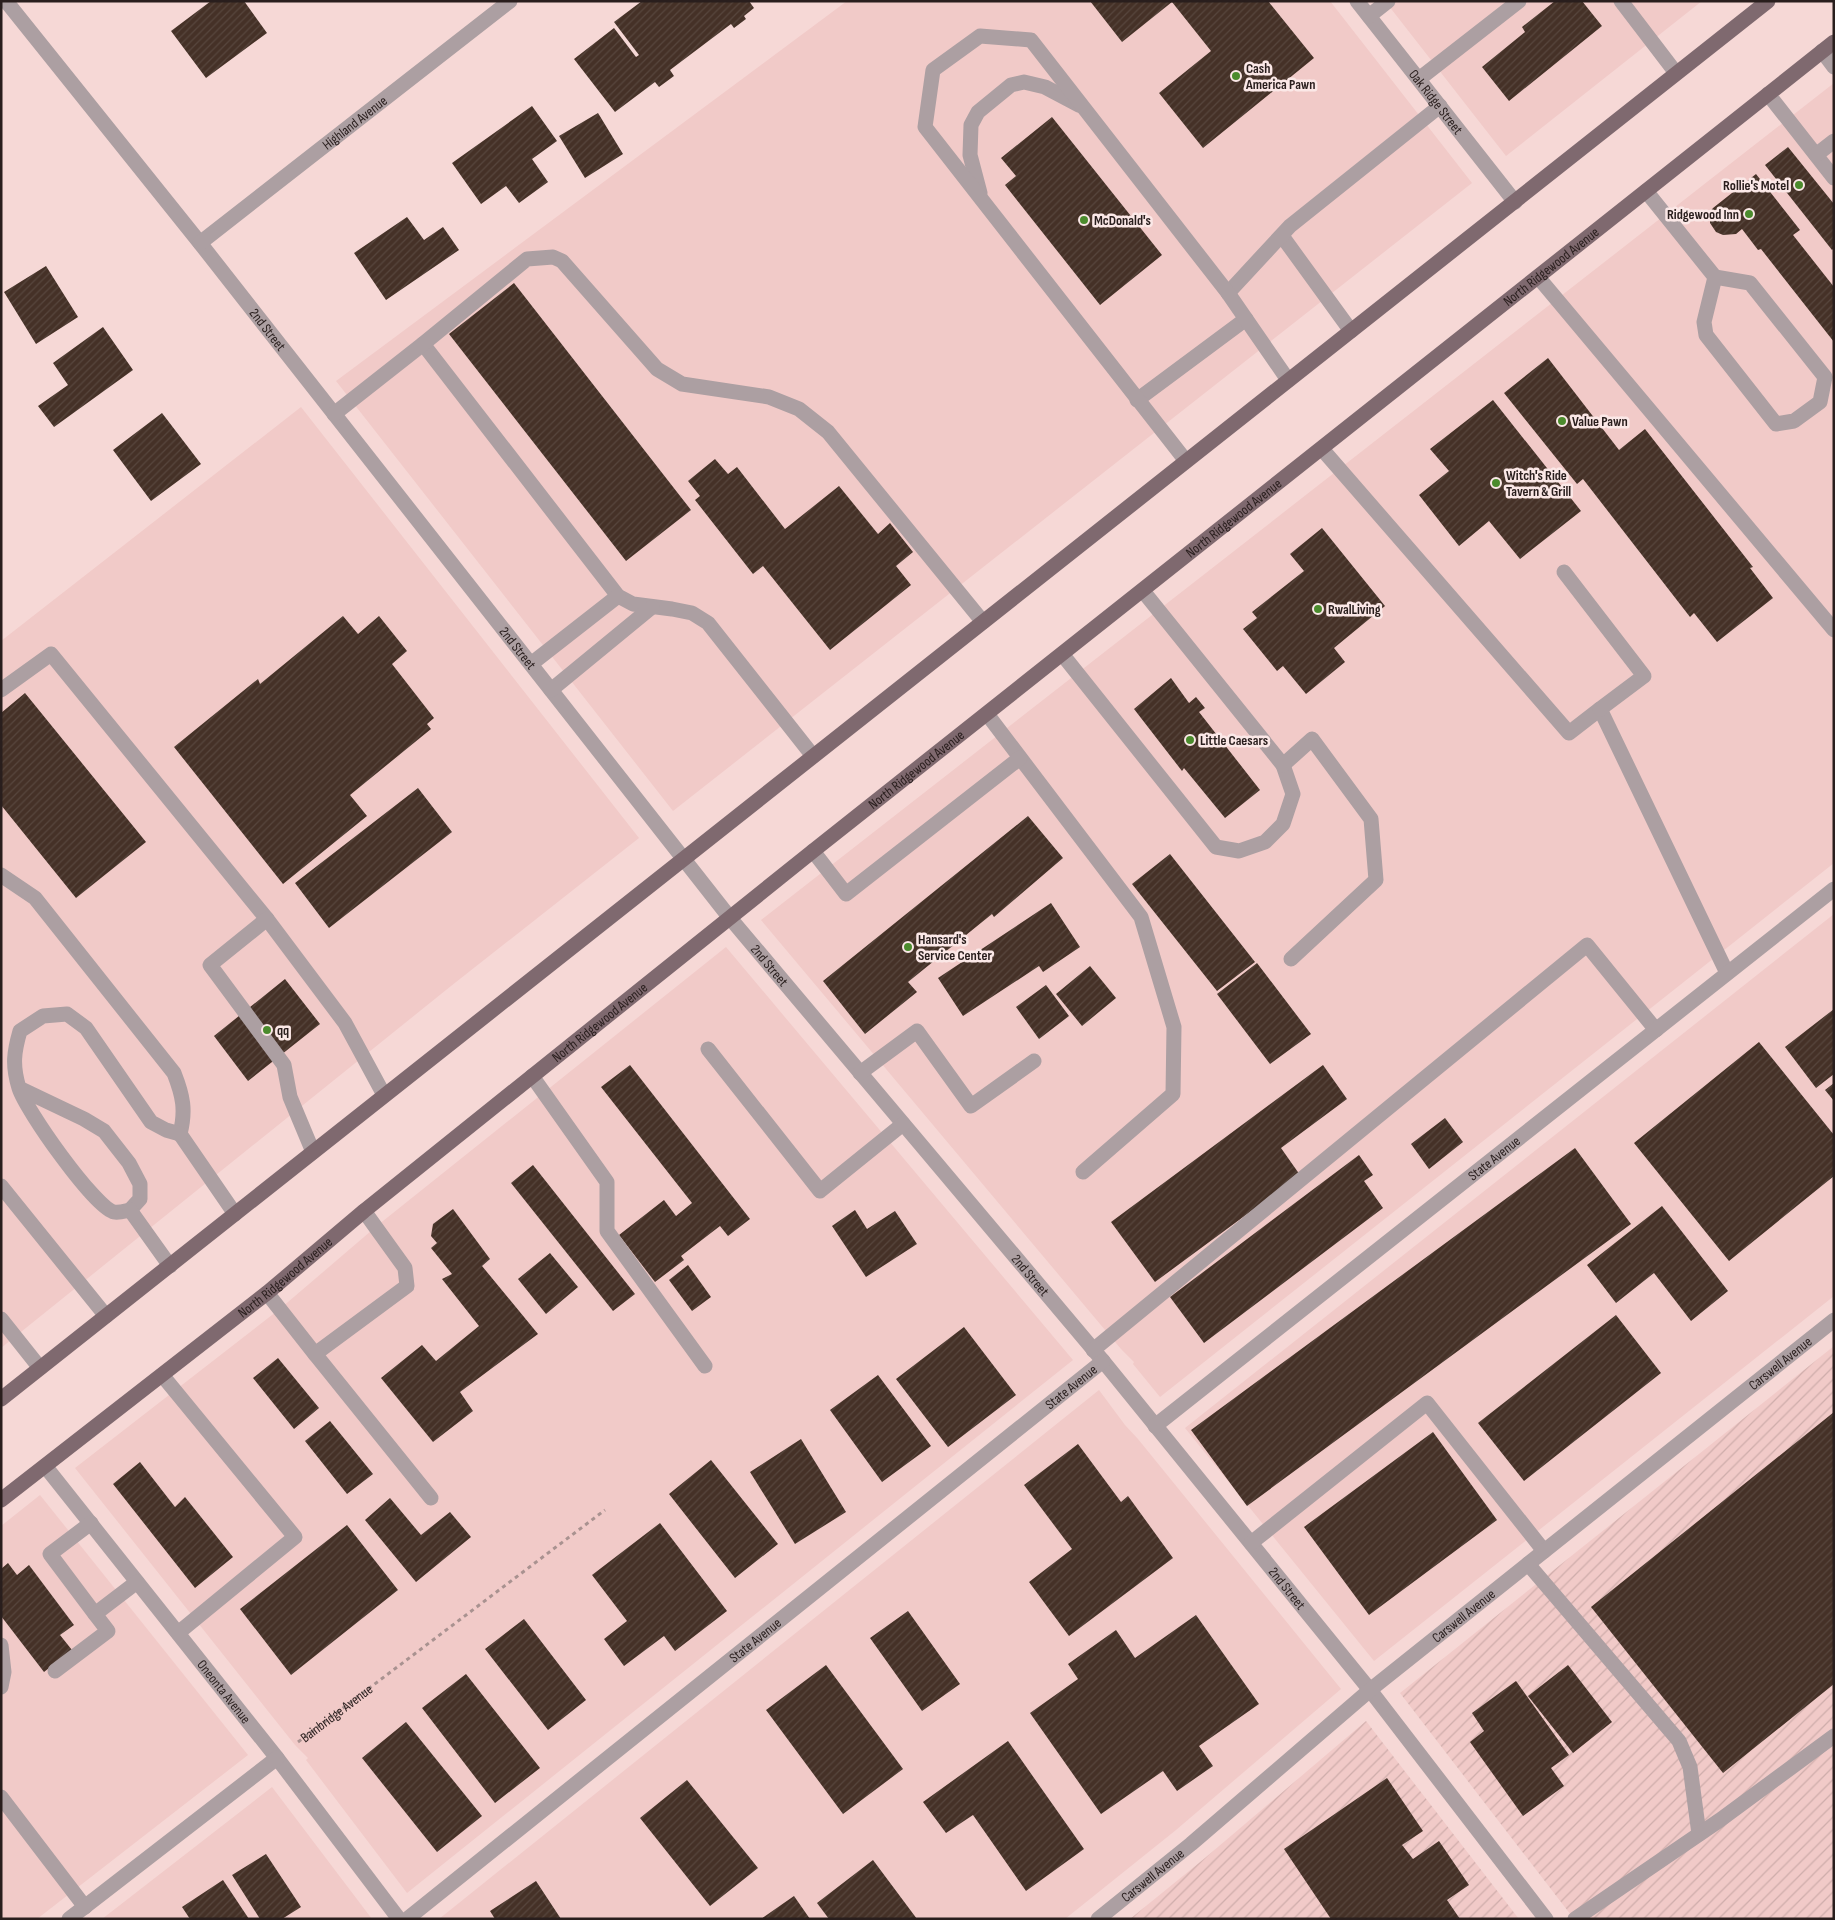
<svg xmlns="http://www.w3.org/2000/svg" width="1835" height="1920" font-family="'Sofia Sans Condensed',sans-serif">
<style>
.built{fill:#f1cac8}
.industrial{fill:url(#industrial-furrows)}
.building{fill:url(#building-hatch)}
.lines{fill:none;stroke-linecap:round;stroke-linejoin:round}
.path{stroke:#a99290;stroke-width:3;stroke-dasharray:4 4;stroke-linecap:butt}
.minor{stroke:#ac9fa2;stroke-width:15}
.major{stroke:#7f696f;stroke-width:15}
.poi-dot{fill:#4b8b2d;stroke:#fbe8e7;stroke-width:2}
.labels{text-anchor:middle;stroke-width:5;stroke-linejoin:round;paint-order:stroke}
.poi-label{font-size:14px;font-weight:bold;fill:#291e1d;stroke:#fbe8e7;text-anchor:start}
.street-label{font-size:14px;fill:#291e1d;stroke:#fbe8e7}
</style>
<defs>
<pattern id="industrial-furrows" width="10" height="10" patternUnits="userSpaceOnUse" patternTransform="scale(1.25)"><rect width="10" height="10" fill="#f1cac8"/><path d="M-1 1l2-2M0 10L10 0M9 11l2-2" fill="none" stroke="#cfadab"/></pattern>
<pattern id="building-hatch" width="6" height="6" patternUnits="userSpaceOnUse" patternTransform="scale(1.25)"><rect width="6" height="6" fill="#453127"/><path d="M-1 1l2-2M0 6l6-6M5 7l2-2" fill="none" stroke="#57463d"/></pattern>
</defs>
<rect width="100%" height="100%" fill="#f6d8d6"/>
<!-- built -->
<path class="built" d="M847,1h483l142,182 -799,628 -337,-430z
M1385,1h317l-196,155z
M1834,83v780l-674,534 -27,-33 1,-2 -13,-13 -360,-429z
M301,407l338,431 -188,148 -450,362v-707z
M1834,914v382l-460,365 -189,-233z
M726,947l347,413 -666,533 -101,-133 2,-2 -13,-13 -220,-277 206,-160 97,-83z
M1099,1390l26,35 13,14 203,250 -165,141 -111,89h-626z
M40,1495l208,260 -211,164h-36v-393z
M272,1787l100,132h-270z"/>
<!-- industrial -->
<path class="industrial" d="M1834,1346v573h-260l-174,-226z
M1366,1721l153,198h-389l75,-61z"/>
<!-- building -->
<path class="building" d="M211,1h33l23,32 -61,45 -35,-47z
M642,1h107l5,7 -10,8 2,3 -12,9 -3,-4 -61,46 4,6 -15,11 -4,-5 -40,30 -41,-53 40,-31 22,29 3,-2 -25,-33z
M1090,1h178l46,57 -111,90 -44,-55 52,-42 -39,-49 -50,40z
M1555,1h27l20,25 -93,75 -27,-34 43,-35 -3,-5z
M532,106l25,35 -25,18 16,23 -29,21 -13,-17 -25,18 -29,-41z
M598,113l25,41 -38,24 -26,-42z
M1052,117l110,138 -62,50 -95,-120 11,-9 -15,-18z
M1788,147l46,57v44l-2,2 -67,-85z
M1756,174l44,56 -7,5 41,52v55l-73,-93 -3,1 -16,-21 -6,5 -13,1 -7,-3 -6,-9v-11l3,-4z
M407,217l17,23 19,-13 16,23 -73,50 -32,-47z
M46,266l32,51 -42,27 -32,-52z
M514,283l177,227 -65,51 -177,-227z
M103,327l30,43 -79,57 -16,-21 30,-21 -15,-22z
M1548,358l71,92 26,-21 108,138 -3,1 23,30 -56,44 -23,-29 -4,4 -107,-138 -6,5 -73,-91z
M1493,400l88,111 -61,48 -31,-38 -30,25 -40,-51 30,-24 -19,-22z
M162,413l39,51 -50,37 -38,-51z
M715,459l13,15 9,-7 48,62 54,-43 39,48 12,-11 23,29 -17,14 15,19 -81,65 -67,-84 -10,8 -58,-74 5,-4 -12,-15z
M1322,528l63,78 -51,42 11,14 -39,32 -23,-28 -6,5 -34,-42 14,-11 -5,-6 52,-41 -14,-17z
M343,616l15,18 21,-18 28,35 -15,13 42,54 -7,6 4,5 -81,66 17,21 -84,68 -109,-137 84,-68 2,5z
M1171,678l18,25 7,-6 9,11 -6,4 61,78 -35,28 -41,-50 -2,3 -48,-62z
M25,693l121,149 -70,56 -75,-93v-92z
M418,788l34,44 -123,96 -34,-45z
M1028,816l35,42 -69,59 -2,-3 -84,68 9,10 -52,42 -42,-53z
M1170,854l85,108 -38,29 -85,-107z
M1051,903l29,44 -37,25 -4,-6 -76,50 -25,-38z
M1257,963l54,71 -41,30 -53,-70z
M1090,966l26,32 -34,28 -26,-32z
M285,979l35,45 -72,57 -34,-45z
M1046,985l23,31 -30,23 -23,-32z
M1834,1009v65l-18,14 -31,-41z
M1759,1042l75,93v41l-105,85 -95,-118z
M630,1065l120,154 -22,17 -8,-10 -39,30 3,4 -29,22 -36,-47 45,-35 12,16 16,-13 -91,-116z
M1323,1065l24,34 -66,49 19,27 -145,107 -44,-60z
M1834,1083v18l-9,-11z
M1445,1118l18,24 -34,27 -18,-25z
M1575,1148l56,76 -384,282 -56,-76z
M1359,1155l14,20 -9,6 19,27 -179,135 -34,-46z
M533,1165l102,129 -22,17 -102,-128z
M1662,1206l66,85 -37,30 -37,-48 -38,30 -29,-38z
M453,1209l37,50 -8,7 56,68 -78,58 13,19 -40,31 -52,-64 41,-33 14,16 43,-35 -37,-47 10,-5 -21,-26 6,-5 -6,-7 2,-12z
M855,1210l12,19 28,-18 22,33 -51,33 -34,-51z
M550,1253l28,34 -32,27 -28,-35z
M688,1265l23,32 -19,14 -23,-31z
M1616,1315l45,58 -137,108 -46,-58z
M964,1327l52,68 -68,52 -52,-68z
M278,1358l41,50 -25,21 -41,-51z
M878,1375l53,71 -49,36 -52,-72z
M1834,1412v272l-111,89 -132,-166z
M330,1421l43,53 -26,20 -42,-53z
M1433,1432l64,88 -128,95 -65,-88z
M801,1439l45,73 -51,32 -45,-72z
M1078,1444l43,58 7,-6 45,62 -104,78 -40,-54 43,-33 -48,-64z
M711,1460l67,84 -43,34 -66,-84z
M140,1462l35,45 10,-10 48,60 -38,31 -82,-104z
M390,1498l31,37 29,-23 21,25 -55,45 -51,-62z
M660,1523l67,88 -52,40 -11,-15 -40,30 -20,-27 23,-18 -35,-46z
M347,1525l51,65 -107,85 -51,-66z
M8,1563l9,12 12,-10 45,60 -14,10 12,15 -28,22 -43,-56v-47z
M908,1611l52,73 -38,27 -52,-73z
M1196,1615l63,89 -60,42 14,20 -36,25 -14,-20 -62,43 -71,-101 48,-34 -10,-15 48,-34 19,28z
M524,1619l62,81 -38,30 -63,-81z
M826,1665l77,104 -60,45 -77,-104z
M1568,1665l44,57 -39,31 -45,-57z
M466,1674l74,94 -45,35 -73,-95z
M1516,1681l53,74 -18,13 13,18 -41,30 -53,-74 14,-11 -12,-18z
M406,1722l76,94 -45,36 -75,-94z
M1008,1741l76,108 -58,42 -53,-76 -27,18 -23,-31z
M1387,1778l36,53 -21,14 11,14 26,-18 30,44 -22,15 13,19h-129l-47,-70z
M687,1780l71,88 -48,38 -70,-88z
M266,1854l35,53 -19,12h-22l-28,-44z
M873,1860l44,59h-88l-12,-16z
M223,1880l26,39h-59l-8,-12z
M536,1881l25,38h-66l-5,-8z
M794,1896l16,23h-49z"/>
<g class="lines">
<!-- path -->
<path class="path" id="s1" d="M298,1742l307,-232"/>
<!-- minor -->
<g class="minor">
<path id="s2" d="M6,1l194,242 530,675 373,443 267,329 176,229"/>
<path id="s3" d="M1357,1l158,201"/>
<path d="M1621,1l55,72"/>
<path d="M1369,16l19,-15"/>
<path d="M1822,51l12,16"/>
<path d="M1419,79l100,-78"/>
<path d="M1768,94l66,84"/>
<path d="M1816,155l18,-14"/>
<path d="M1646,191l69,86 -11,45 2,13 70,89 18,-3 26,-19 5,-25 -75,-94 -35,-6"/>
<path d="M980,193l-10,-38 1,-30 7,-13 33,-27 13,-3 21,5 34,18"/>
<path d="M1282,236l69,95"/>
<path id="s4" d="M200,243l310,-242"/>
<path d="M1538,277l296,353"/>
<path d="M1228,293l62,-67 150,-120"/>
<path d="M423,344l195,252 15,8 39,5 20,4 16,10 105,133"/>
<path d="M1137,400l109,-81"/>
<path d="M334,414l89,-70 104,-85 26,-2 9,4 95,108 25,15 87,13 30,12 29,23 155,190"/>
<path d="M1322,449l247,284 31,-24 127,264"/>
<path d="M1186,461l-261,-334 8,-57 47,-34 51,4 197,253 60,87"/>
<path d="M1564,572l80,104 -44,33"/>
<path d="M1062,654l154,193 23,4 26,-9 18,-18 10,-30 -10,-29 -140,-174"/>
<path d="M531,664l87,-68"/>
<path d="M1,690l50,-36 216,265"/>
<path d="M551,690l101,-83"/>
<path d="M987,714l154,203 33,110 -1,67 -90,78"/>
<path d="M1283,765l29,-26 59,80 5,61 -85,79"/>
<path d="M813,851l33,43 174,-136"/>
<path d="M1,875l34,23 139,175c9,23 12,37 6,61l55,80"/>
<path d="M708,1049l112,142 83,-67"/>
<path d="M860,1073l57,-42 54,75 63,-45"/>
<path d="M532,1076l75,106v49l98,135"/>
<path d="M19,1088l65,31 20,12 25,32 11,21v15l-10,11c-5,1 -11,3 -16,2 -19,-4 -89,-103 -95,-124 -7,-23 -5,-36 1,-57l23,-15 24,-2 19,14 65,94 15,8 14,4"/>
<path d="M313,1152l-23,-55 -6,-32 -74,-100 57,-46 78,104 39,72"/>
<path d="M1,1186l105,130"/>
<path d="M130,1210l40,56"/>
<path d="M267,1293l48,61 92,-68 -2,-18 -41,-57"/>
<path d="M1,1319l39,49"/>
<path d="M1093,1350l494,-405 69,85"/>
<path d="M315,1354l116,144"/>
<path d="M162,1375l133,162 -117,96"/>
<path id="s5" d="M1155,1426l679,-537"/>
<path id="s6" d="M45,1466l232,292 122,161"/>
<path d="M91,1523l-41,31 45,60 42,-32"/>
<path d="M1251,1543l176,-140 117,148"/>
<path d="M1528,1564l151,177 11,26 9,67"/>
<path d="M1,1645l3,27 -3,15"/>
<path d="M55,1671l53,-40 -13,-17"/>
<path d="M1,1797l84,110"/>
<path d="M69,1919l208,-161"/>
<path id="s7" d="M407,1919l696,-558"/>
<path id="s8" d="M1098,1919l93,-75 179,-154 464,-370"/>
<path d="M1575,1919l145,-99 114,-84"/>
</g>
<!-- major -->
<g class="major">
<path d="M1,1399l1767,-1398"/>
<path id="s9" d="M1,1500l266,-207 97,-82 449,-360 1021,-809"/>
</g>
</g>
<!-- markers -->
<g class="poi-dot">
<circle cx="1236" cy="76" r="5"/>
<circle cx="1799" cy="185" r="5"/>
<circle cx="1749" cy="214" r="5"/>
<circle cx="1084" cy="220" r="5"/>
<circle cx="1562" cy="421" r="5"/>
<circle cx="1496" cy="483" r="5"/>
<circle cx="1318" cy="609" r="5"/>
<circle cx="1190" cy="740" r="5"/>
<circle cx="908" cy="947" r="5"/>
<circle cx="267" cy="1030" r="5"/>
</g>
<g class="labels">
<!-- poi labels -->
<g class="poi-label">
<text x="1246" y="73">Cash<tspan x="1246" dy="16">America Pawn</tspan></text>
<text x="1789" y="190" text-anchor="end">Rollie's Motel</text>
<text x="1739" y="219" text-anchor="end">Ridgewood Inn</text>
<text x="1094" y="225">McDonald's</text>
<text x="1572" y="426">Value Pawn</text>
<text x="1506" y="480">Witch's Ride<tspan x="1506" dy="16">Tavern &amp; Grill</tspan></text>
<text x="1328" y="614">RwalLiving</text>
<text x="1200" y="745">Little Caesars</text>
<text x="918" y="944">Hansard's<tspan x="918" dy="16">Service Center</tspan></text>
<text x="277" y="1035">qq</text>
</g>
<!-- street labels -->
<g class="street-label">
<text dy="5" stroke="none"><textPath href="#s3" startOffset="128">Oak Ridge Street</textPath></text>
<text dy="5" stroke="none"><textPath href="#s4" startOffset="196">Highland Avenue</textPath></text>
<text dy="5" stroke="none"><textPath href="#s9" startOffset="1981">North Ridgewood Avenue</textPath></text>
<text dy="5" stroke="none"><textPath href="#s2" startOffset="420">2nd Street</textPath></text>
<text dy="5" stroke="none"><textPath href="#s9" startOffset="1576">North Ridgewood Avenue</textPath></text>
<text dy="5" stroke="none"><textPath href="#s2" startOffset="825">2nd Street</textPath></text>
<text dy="5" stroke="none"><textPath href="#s9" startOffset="1171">North Ridgewood Avenue</textPath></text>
<text dy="5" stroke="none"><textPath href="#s2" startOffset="1230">2nd Street</textPath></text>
<text dy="5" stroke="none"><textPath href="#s9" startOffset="766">North Ridgewood Avenue</textPath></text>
<text dy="5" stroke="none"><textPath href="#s5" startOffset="432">State Avenue</textPath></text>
<text dy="5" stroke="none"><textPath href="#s2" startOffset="1635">2nd Street</textPath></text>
<text dy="5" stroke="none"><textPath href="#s9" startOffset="361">North Ridgewood Avenue</textPath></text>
<text dy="5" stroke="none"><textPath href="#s8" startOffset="880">Carswell Avenue</textPath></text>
<text dy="5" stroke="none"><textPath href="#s7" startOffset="851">State Avenue</textPath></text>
<text dy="5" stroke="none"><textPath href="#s2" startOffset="2040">2nd Street</textPath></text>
<text dy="5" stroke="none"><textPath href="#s8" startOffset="475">Carswell Avenue</textPath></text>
<text dy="5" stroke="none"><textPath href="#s7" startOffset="446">State Avenue</textPath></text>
<text dy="5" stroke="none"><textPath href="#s6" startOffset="288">Oneonta Avenue</textPath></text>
<text dy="5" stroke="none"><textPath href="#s1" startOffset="48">Bainbridge Avenue</textPath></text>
<text dy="5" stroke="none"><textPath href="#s8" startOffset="70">Carswell Avenue</textPath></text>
</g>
</g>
<!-- border -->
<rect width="1835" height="1920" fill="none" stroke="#291e1d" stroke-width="5"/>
</svg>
